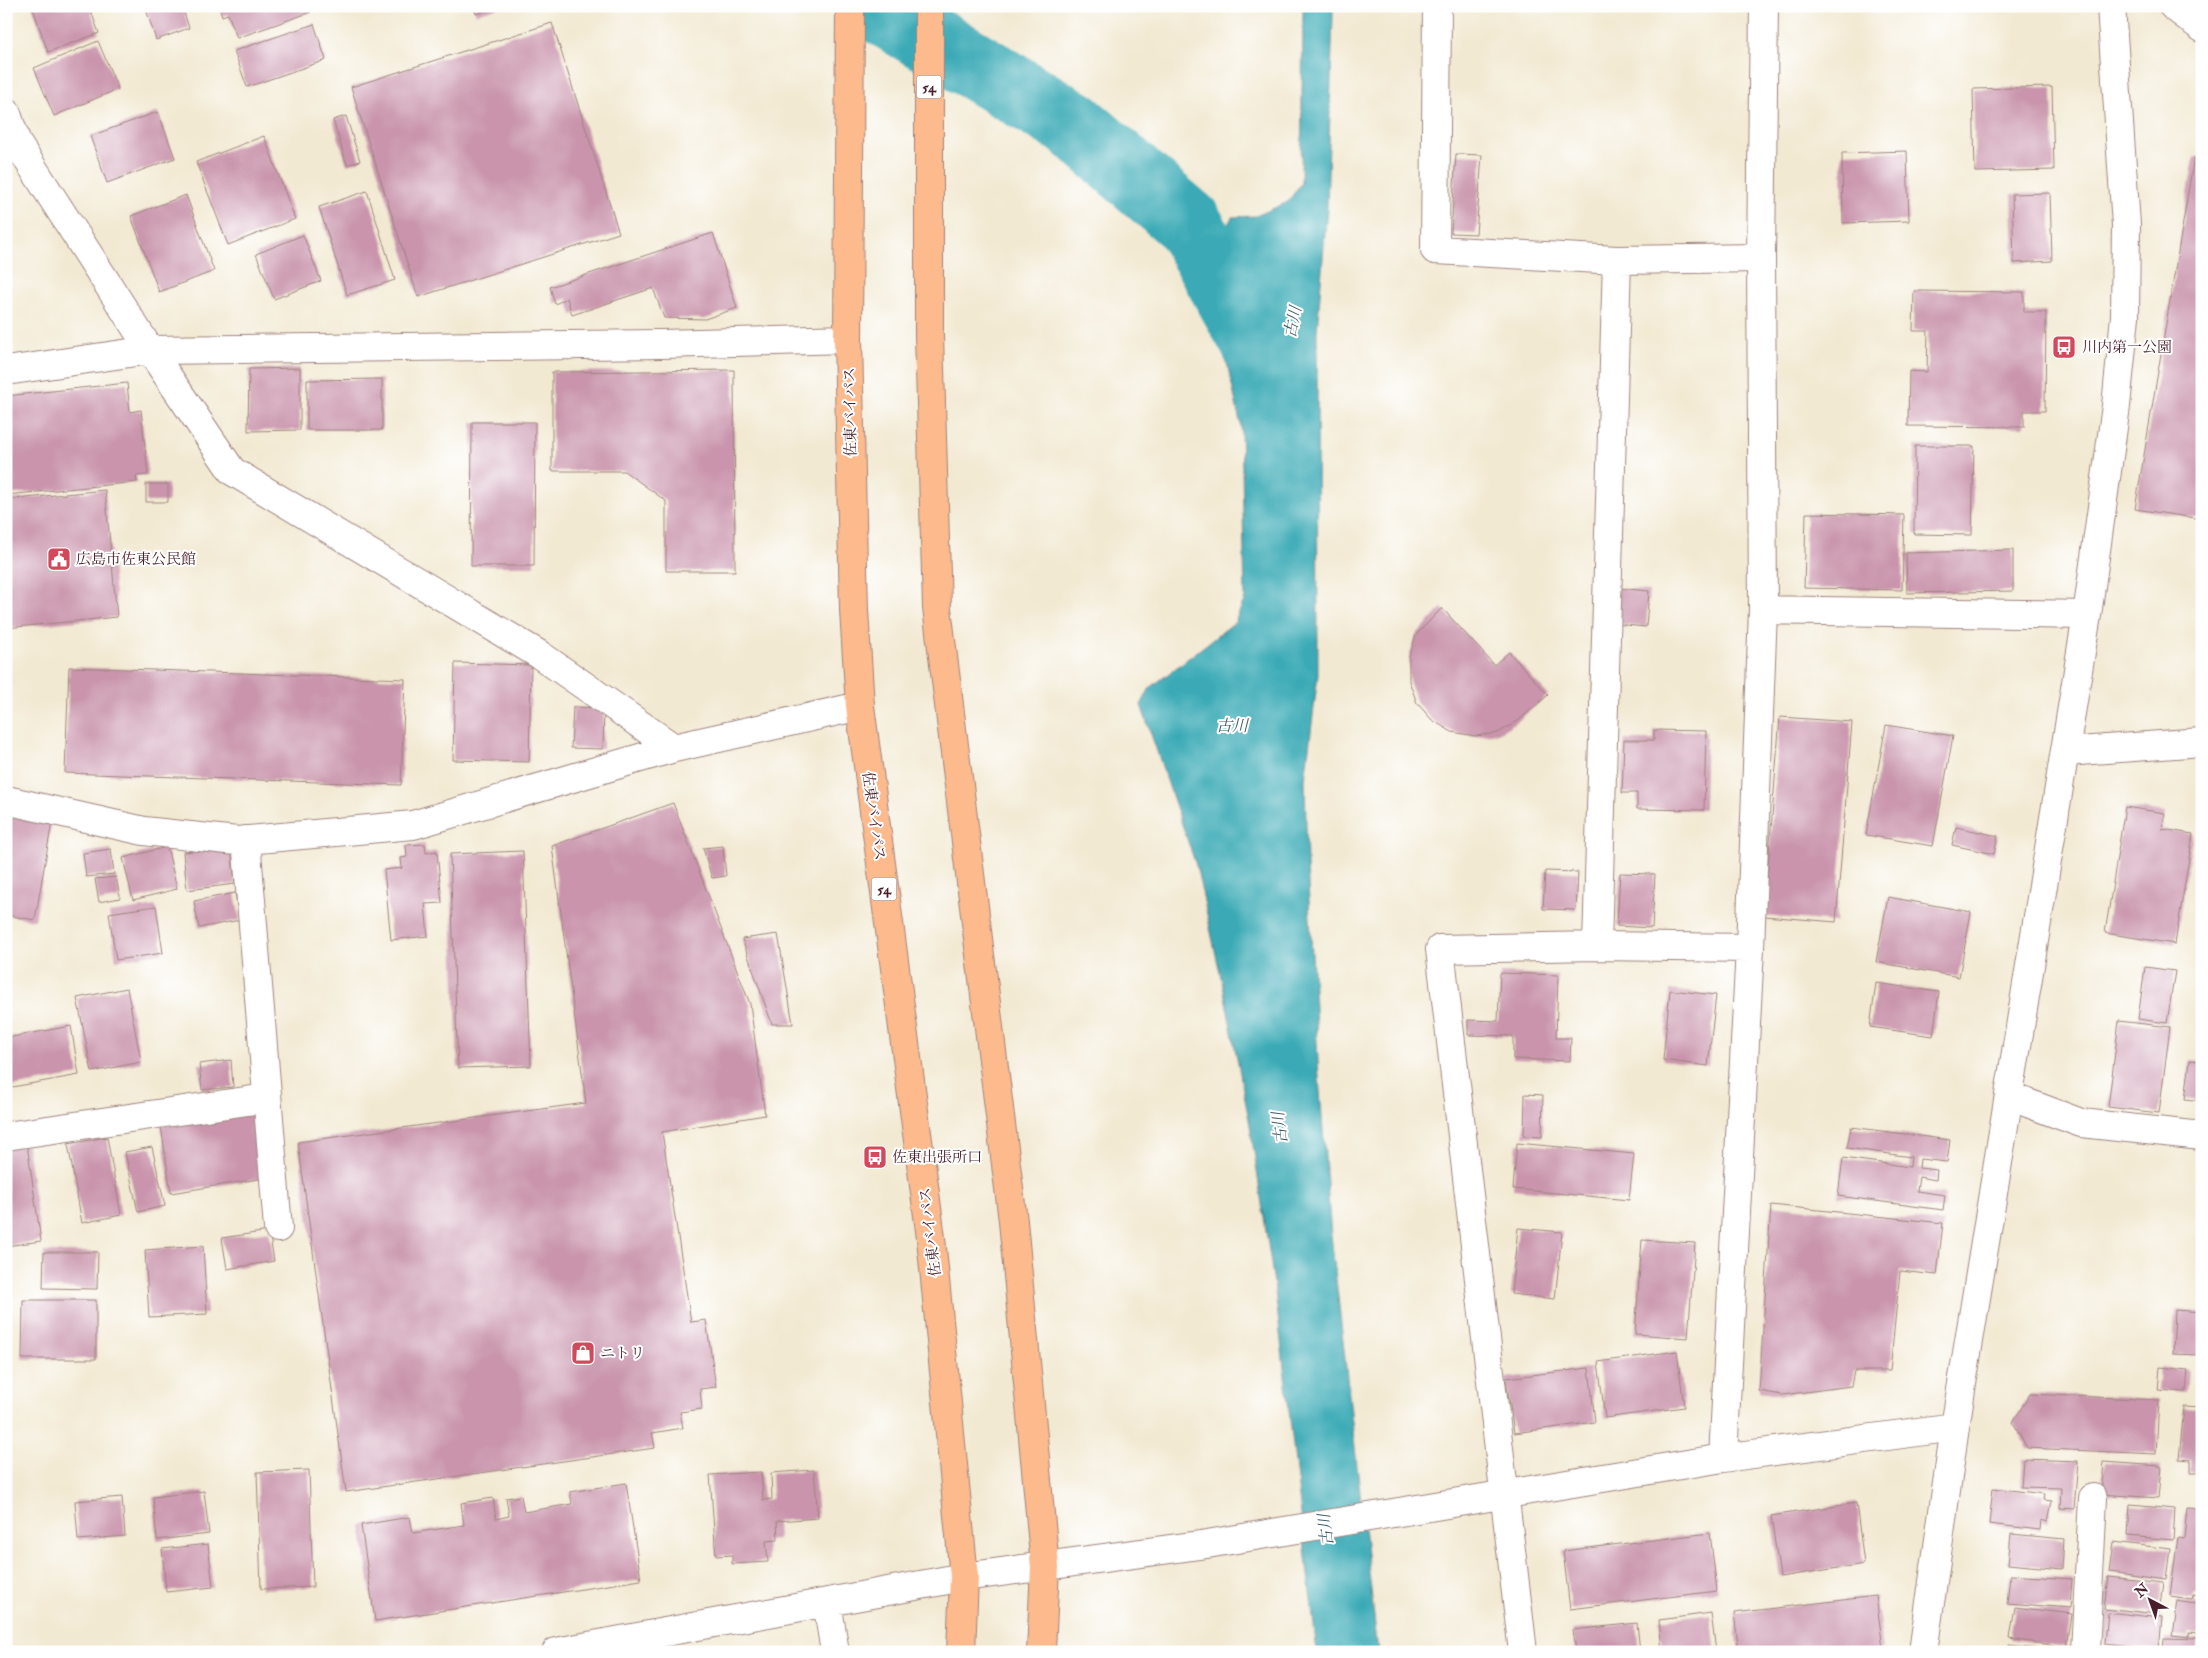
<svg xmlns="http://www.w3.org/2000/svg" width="2208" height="1658" font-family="'IM FELL Double Pica','Noto Serif JP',serif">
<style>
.water{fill:#3aaab6;stroke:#426470}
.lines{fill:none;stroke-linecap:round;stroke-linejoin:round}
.river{stroke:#3aaab6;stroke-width:69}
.building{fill:#c994ac}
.minor-casing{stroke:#9e847e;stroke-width:30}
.highway-casing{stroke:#9e847e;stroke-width:30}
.minor{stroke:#fff;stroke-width:28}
.highway{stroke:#fcba8d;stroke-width:28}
.labels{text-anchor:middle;stroke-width:4;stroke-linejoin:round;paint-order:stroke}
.shield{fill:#fff;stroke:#80626b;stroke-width:1}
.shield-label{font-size:14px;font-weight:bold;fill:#4a1f2b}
.poi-label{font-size:15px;fill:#4a1f2b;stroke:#fff;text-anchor:start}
.street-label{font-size:15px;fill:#4a1f2b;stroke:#fff}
.water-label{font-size:16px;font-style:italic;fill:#435e6a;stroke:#fff}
</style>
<rect width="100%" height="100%" fill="#fff"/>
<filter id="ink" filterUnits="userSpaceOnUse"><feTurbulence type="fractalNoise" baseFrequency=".02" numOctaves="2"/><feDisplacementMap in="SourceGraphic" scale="10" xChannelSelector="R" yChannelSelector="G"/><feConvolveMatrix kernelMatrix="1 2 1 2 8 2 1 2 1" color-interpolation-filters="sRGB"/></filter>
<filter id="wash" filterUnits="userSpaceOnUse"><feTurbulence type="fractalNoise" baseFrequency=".0096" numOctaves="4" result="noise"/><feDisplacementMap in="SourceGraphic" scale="20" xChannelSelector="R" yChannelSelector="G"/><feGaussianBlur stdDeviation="1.12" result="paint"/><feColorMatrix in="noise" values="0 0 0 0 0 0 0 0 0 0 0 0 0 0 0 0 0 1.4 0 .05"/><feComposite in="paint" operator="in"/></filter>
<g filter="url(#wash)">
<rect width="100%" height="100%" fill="#f2e9d2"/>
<!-- water -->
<path class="water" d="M1303,6h30v10l-6,192 -10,124 1,343 -13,105 2,85 12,213 12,157 47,417h-61l-42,-362 -25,-165 -26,-134 -28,-126 -55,-160 9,-17 85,-66 10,-24 -4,-172 -14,-63 -33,-76 38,-70 24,-1 32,-14 13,-19z"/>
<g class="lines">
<!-- river -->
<path class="river" d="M874,6l199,118 115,99 68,121"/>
</g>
<g id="blocks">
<!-- building -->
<path class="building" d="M32,6h57l10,27 -51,19z
M145,6h37l7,22 -33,12z
M219,6h90l2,6 -74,26 -9,-24 -6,2z
M473,6h27v1l-24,7z
M552,23l67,210 -201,64 -67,-210z
M314,24l12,36 -79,27 -13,-36z
M98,41l20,48 -64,27 -20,-48z
M2052,87l2,83 -79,2 -2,-83z
M158,112l17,46 -68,25 -17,-47z
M346,116l14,45 -13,4 -14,-45z
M264,136l31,83 -67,26 -32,-83z
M1907,151l2,70 -66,2 -1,-70z
M1456,154l26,1 -6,79 -25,-1z
M2194,157l8,2v360l-67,-10z
M367,191l28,89 -48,15 -28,-88z
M2050,193l2,68 -38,2 -2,-69z
M186,195l28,76 -55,21 -28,-76z
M713,233l24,75 -32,11 -41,-1 -11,-30 -81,27 -5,-17 -12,6 -5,-17z
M303,235l18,46 -47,18 -18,-45z
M1914,291l110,1v20h22l-1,99h-21v16l-116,-1 1,-55 18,1 1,-41h-15z
M300,368v62l-52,1 1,-62z
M734,370l1,201h-69v-70l-42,-30h-72v-99z
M382,379v51h-75v-50z
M127,383l3,29 11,-2 7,65 -12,1 1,6 -131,13v-99z
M472,422h63l-1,144h-63z
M1915,446h59l-2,89 -58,-1z
M146,484h22v18h-22z
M105,490l12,127 -111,11v-128z
M1806,513l98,2 -2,75 -98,-2z
M2013,550v41l-106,2 -1,-40z
M1618,588l31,3 -3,36 -31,-3z
M1442,608l52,57 15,-13 39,43 -30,26 -20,12 -23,3 -23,-4 -20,-12 -15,-17 -8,-22v-24l7,-22z
M455,663l76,2 -2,97 -76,-2z
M69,667l336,12 -4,106 -336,-12z
M573,707l31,1 -1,41 -32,-1z
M1780,717l72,5 -16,200 -72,-6z
M1886,725l67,11 -20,110 -67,-11z
M1654,730l52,1 -2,79 -67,-1v-16h-15l2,-53h30z
M673,803l77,201 15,111 -103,17 29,190 15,-2 10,67 -16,2 2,20 -22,3 3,16 -31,5 3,15 -309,44 -48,-350 288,-39 -34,-257z
M2125,807l40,6 -3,16 31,5 -18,110 -70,-11z
M6,808l47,8 -18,104 -29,-5z
M1956,827l42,9 -4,18 -42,-9z
M425,844l1,9 11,-2 5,52 -17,1 3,32 -37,4 -7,-70 18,-2 -1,-10 6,-1 -1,-12z
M723,846l3,30 -14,2 -9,-30z
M167,847l10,42 -44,11 -10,-42z
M231,847l4,37 -48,6 -4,-38z
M111,849l3,25 -28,3 -3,-24z
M523,851l8,215 -73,2 -8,-214z
M1545,871l33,1 -2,38 -33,-1z
M1620,873l35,1 -3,54 -35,-2z
M116,877l4,21 -21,4 -4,-23z
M235,893l5,27 -41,8 -5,-27z
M1888,897l83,15 -12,65 -83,-15z
M156,906l7,47 -47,7 -7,-47z
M778,934l15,90h-21l-30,-85z
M2145,967l30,4 -8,52 -29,-4z
M1500,973l58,2 -2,63h15l-1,23 -57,-2v-23l-45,-1v-15l30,1z
M1876,983l63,9 -6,44 -63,-9z
M127,988l14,74 -49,10 -15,-74z
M1670,990l46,5 -8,71 -45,-6z
M2119,1021l51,6 -11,86 -51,-6z
M71,1026l8,49 -72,13 -1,-50z
M2201,1054l1,47 -17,-2 5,-39 10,1z
M231,1060l2,27 -31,3 -3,-26z
M1525,1094l18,1 -1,42 -18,-1z
M255,1111l10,67 -94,15 -10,-67z
M1851,1127l99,13 -3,22 -27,-3 -1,9 18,2 -1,10 -17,-3 -2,14 28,4 -2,15 -105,-14 5,-38 67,9 1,-10 -64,-9z
M107,1137l14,78 -39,8 -14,-79z
M1517,1143l117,11 -5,46 -116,-11z
M27,1145l14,96 -35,5v-99z
M152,1147l13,59 -27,6 -13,-60z
M1771,1205l172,18 -6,52 -37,-4 -10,100h-36l-3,15 -69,9 -23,-4z
M1518,1228l44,4 -7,67 -44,-5z
M269,1231l5,30 -47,8 -5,-31z
M1642,1240l53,3 -7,95 -53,-4z
M203,1246l4,68 -58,3 -4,-67z
M44,1252h54l-1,37 -54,-1z
M23,1300h73v59h-74z
M2175,1310l27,2v43l-29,-1z
M1677,1351l7,56 -79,11 -7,-56z
M2160,1367l28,3 -2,22 -28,-2z
M1589,1368l6,54 -81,11 -8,-55z
M2030,1394l129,6 -3,54 -129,-6 -14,-26z
M2184,1407l18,1v65h-11v-13l-12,-1z
M2023,1459l55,2 -4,48 -14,-1 1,-20 -40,-1z
M2104,1462l57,4 -3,32 -57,-4z
M309,1470l4,117 -52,2 -4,-117z
M814,1470l4,48 -41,3 1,19 -12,1 2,21 -36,2v-9l-16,1 -6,-81 51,-3 2,28 9,-1 -1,-26z
M626,1483l15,97 -266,41 -14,-96 49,-8 3,16 51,-8 -3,-22 32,-5 3,21 13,-3 -3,-18 15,-2 3,16 48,-8 -2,-12z
M1993,1488l51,6 -1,6 9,1 -4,21 -7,-2 -1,10 -51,-6z
M204,1491l5,43 -52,6 -4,-43z
M122,1497l3,39 -47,4 -3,-39z
M1856,1503l8,61 -84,13 -9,-61z
M2130,1505l45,4 -2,31 -45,-4z
M2187,1508l15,1v86l-8,-1 -1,5 -23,-3 8,-59 6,1z
M1710,1533l7,58 -147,18 -7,-58z
M2011,1534l53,5 -2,30 -54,-5z
M2114,1542l56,7 -4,31 -56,-8z
M208,1544l5,43 -47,5 -4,-43z
M2010,1575l62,4 -2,29 -63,-5z
M2108,1577l55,6 -4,31 -55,-6z
M1876,1596l7,53 -24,3h-120l-5,-39z
M2177,1600l25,4v31l-14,-2v4l-16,-2z
M2015,1607l56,7 -5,33 -56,-8z
M2107,1612l55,6 -3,32 -55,-6z
M1711,1613l5,39h-54l-3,-32z
M1637,1623l3,29h-64l-3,-22z
M2165,1638l33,1 -1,13h-33z
M2009,1646l42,4v2h-43z"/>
</g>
</g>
<g filter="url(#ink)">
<use href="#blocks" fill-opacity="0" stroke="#9e847e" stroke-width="1"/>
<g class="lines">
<!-- minor casing -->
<g class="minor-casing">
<path id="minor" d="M1437,6l-2,244 182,10 144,-2
M2173,6l29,22
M6,111l11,32 133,207 82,121 308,184 134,93 186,-42
M6,371l144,-21 512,-6 186,-5
M1763,610l324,5
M2065,752l137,-10
M6,800l138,31 93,10 176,-16 261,-77
M246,840l32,388
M1597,946l20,-686
M2009,1096l72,27 121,13
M6,1136l261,-38
M1723,1458l27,-510 13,-338 -2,-352 3,-252
M827,1602l8,50
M556,1652l408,-75 243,-33 516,-86 232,-31
M1523,1652l-83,-703 157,-3 153,2
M1923,1652l32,-225 132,-812 29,-209 9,-90 1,-91 -15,-219
M2085,1652l8,-154"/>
</g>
<!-- highway casing -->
<g class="highway-casing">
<path id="highway" d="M850,6l-2,333 6,271 6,96 71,532 33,339 -3,75
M929,6v329l8,273 76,613 32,346 -4,85"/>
</g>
<!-- minor -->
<use href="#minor" class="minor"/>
<!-- highway -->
<use href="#highway" class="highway"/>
</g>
</g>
<!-- icons -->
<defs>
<g id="bus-square" transform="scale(1.25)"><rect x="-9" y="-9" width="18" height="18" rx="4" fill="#d1495b" stroke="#fff"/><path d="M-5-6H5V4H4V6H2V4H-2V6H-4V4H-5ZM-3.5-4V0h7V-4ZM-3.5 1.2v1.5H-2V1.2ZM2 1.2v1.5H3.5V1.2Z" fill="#fff"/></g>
<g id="civic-square" transform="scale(1.25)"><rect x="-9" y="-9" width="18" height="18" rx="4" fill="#d1495b" stroke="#fff"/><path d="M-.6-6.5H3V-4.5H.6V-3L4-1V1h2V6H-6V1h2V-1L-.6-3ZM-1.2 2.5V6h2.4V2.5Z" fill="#fff"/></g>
<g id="shop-square" transform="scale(1.25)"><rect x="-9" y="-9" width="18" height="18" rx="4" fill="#d1495b" stroke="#fff"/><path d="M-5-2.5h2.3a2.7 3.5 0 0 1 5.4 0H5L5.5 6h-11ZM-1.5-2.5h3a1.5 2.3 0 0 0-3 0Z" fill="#fff"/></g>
</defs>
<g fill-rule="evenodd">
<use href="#bus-square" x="2064" y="347"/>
<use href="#civic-square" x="59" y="559"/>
<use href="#bus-square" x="875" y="1157"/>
<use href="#shop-square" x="583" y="1353"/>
</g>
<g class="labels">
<!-- shield labels -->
<g class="shield">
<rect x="916.5" y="75.5" width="25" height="23" rx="4"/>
<rect x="871.5" y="877.5" width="25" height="23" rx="4"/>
</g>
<g class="shield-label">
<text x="929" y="92">54</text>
<text x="884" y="894">54</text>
</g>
<!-- poi labels -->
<g class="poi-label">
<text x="2082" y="352">川内第一公園</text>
<text x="76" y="564">広島市佐東公民館</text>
<text x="892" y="1162">佐東出張所口</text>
<text x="600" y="1358">ニトリ</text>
</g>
<!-- street labels -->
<g class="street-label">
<text transform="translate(850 412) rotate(-91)" y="5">佐東バイパス</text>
<text transform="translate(874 816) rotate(82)" y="5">佐東バイパス</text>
<text transform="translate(930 1232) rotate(-97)" y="5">佐東バイパス</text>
</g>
<!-- water labels -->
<g class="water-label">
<text transform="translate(1292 322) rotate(-79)" y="6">古川</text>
<text x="1232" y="731">古川</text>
<text transform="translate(1279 1128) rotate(-97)" y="6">古川</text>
<text transform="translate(1325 1530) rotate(-97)" y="6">古川</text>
</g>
</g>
<!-- margin -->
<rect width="2208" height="1658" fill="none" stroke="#fff" stroke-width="25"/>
<!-- north arrow -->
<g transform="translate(2150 1600) rotate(319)" stroke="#ffffff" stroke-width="4" paint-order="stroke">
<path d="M0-4L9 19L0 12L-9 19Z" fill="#4a1f2b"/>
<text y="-8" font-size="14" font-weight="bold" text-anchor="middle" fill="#4a1f2b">N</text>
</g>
</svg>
